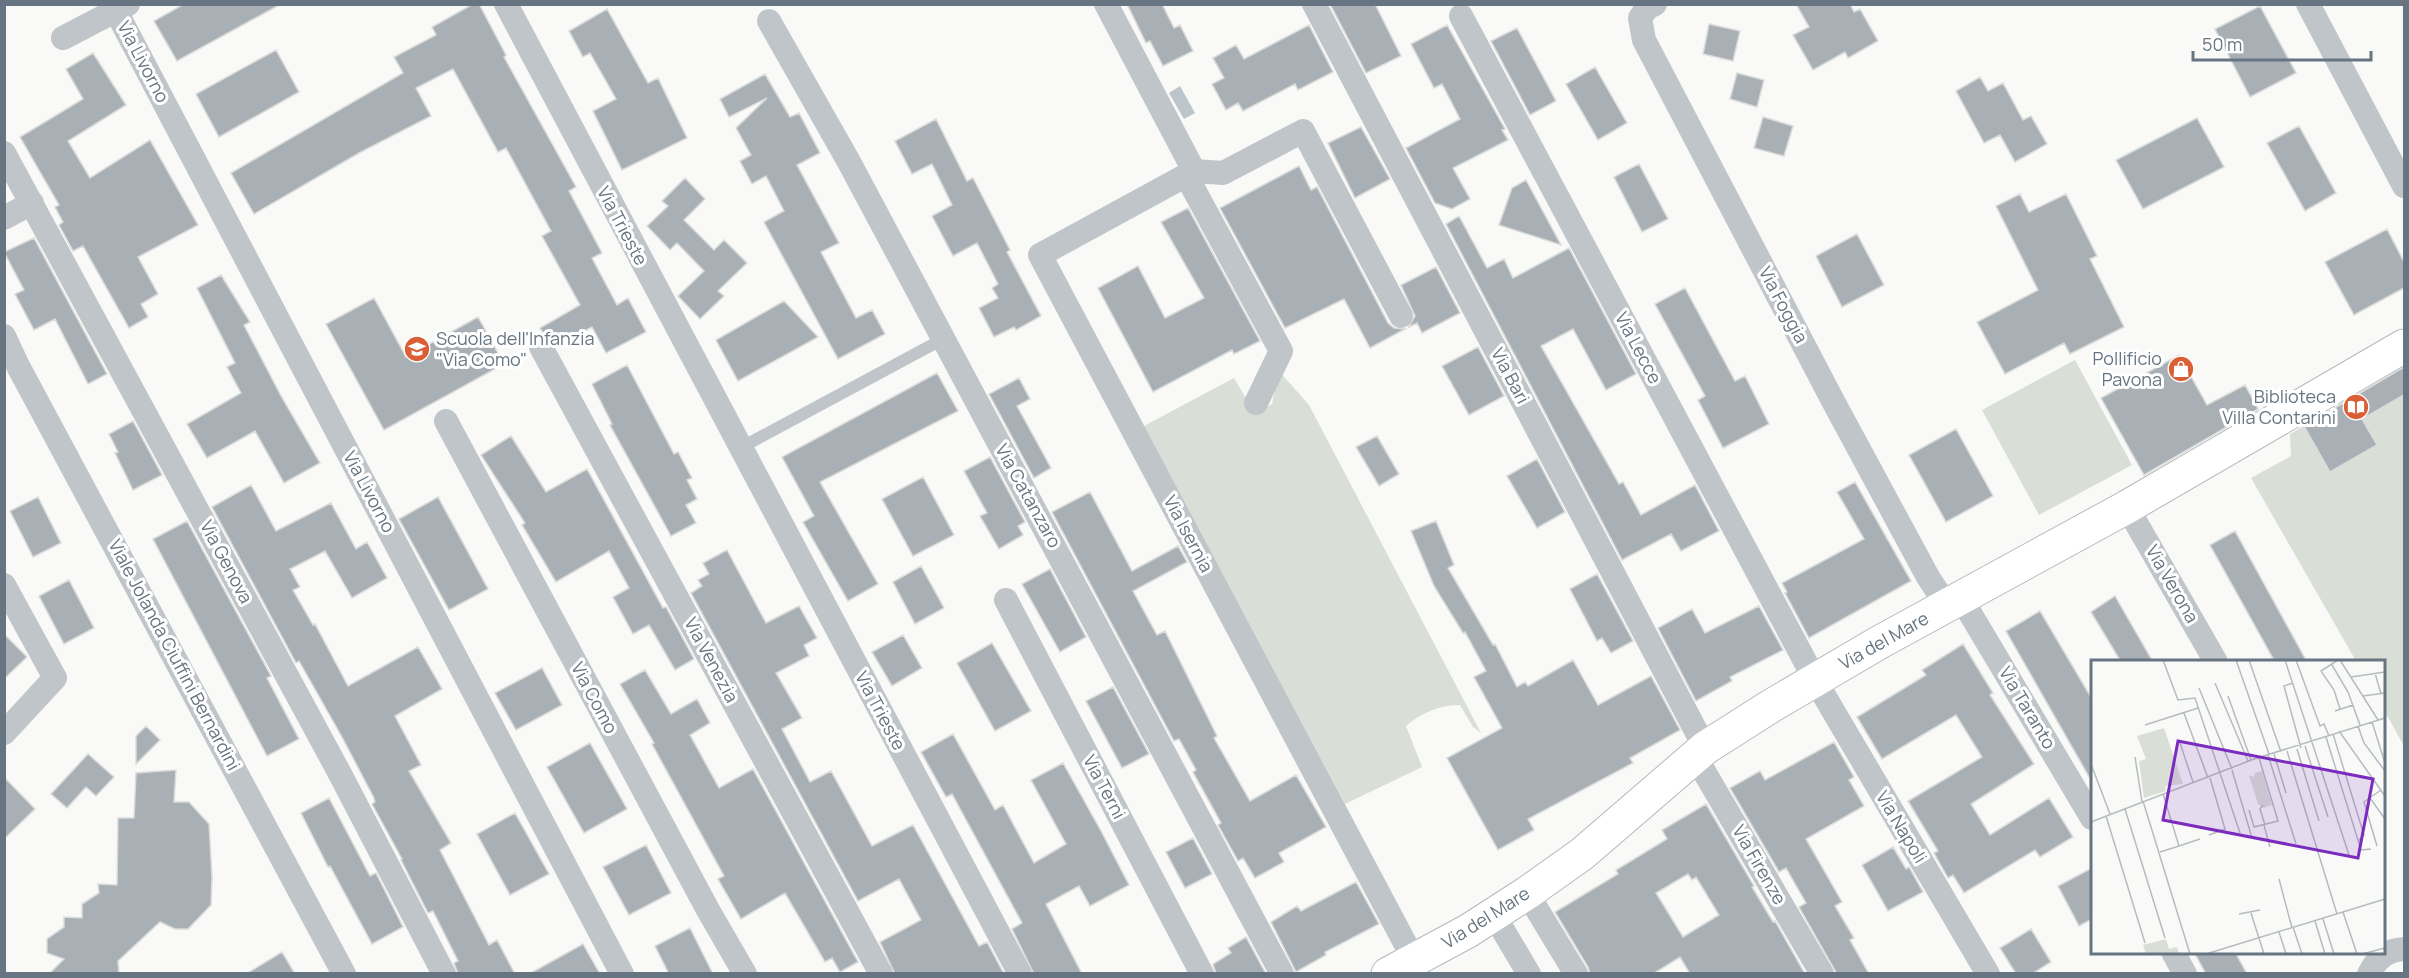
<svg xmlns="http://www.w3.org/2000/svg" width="2409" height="978" font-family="Manrope,sans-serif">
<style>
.green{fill:#d9ded7}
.water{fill:#bbc5ca}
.building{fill:#a8b0b6;stroke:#dbdbd9;stroke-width:1.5;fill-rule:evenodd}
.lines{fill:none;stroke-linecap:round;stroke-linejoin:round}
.secondary-casing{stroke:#b3b9bd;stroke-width:35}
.service{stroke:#c0c5c9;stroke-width:12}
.minor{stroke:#c0c5c9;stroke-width:24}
.secondary{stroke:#fff;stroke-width:33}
.labels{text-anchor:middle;stroke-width:6;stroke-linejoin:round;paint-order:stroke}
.street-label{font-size:18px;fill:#667581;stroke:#fff}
.poi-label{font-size:18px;fill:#667581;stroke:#fff;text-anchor:end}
.inset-road{fill:none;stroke:#b5bcc1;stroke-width:1.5}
.view{fill:#7b2cbf;fill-opacity:0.15;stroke:#7b2cbf;stroke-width:3}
.inset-edge{fill:none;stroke:#667581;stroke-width:3}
</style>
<rect width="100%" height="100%" fill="#f9f9f7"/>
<!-- green -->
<path class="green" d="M2075,360l57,105 -93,50 -57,-105z
M1279,371l30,34 172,328 -8,-6 -13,-22c-21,0 -39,8 -54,21l16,41 -77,37 -201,-378 90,-48 21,36 17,-10z
M2404,395v351l-20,-36v-48l-28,-1 -105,-183 40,-22 -1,-22 14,-8 26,46 47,-27 -15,-26z"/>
<!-- water -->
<path class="water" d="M1180,86l15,27 -11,6 -15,-26z"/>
<!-- building -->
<path class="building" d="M184,4h97l-104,57 -23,-40z
M473,4h6l27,51 -2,2 72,130 -7,4 33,62 -10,5 25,47 11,-7 18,34 -40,21 -14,-26 -36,19 -7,-11 -6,-2 -3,-5 40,-23 -38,-69 9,-5 -45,-83 -8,4 -45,-83 -37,19 15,28 -72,37 -105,61 -23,-41 172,-100 -9,-16 42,-22 -4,-8z
M1127,4h35l12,24 6,-3 13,26 -30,15 -13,-25 -4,2z
M1330,4h45l26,52 -35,17z
M1796,4h54l4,8 6,-3 18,32 -30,17 -3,-6 -32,18 -20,-35 16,-8z
M2260,6l36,67 -46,24 -35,-68z
M607,9l41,74 10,-5 29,60 -65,32 -29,-59 23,-12 -26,-46 -7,4 -14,-26z
M1709,24l31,7 -7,30 -30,-7z
M1309,25l24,47 -35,18 -3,-6 -52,27 -5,-8 -12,7 -14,-26 12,-6 -11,-20 23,-13 8,14z
M1447,25l58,104 -3,1 6,10 -55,28 17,31 -18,10 -17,-6 -29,-55 54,-29 -18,-35 -8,4 -23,-44z
M1517,28l39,73 -26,14 -39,-74z
M276,50l23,42 -80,45 -23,-43z
M93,53l33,52 -58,36 22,37 60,-38 48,85 -60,32 20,37 -17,10 7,13 -19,11 -46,-82 -10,5 -14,-26 4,-3 -8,-15 4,-2 -39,-68 63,-38 -17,-30z
M1595,67l32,56 -29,17 -32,-56z
M1737,73l27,7 -7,27 -27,-8z
M765,74l25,43 9,-4 21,40 -23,12 42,78 -18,9 35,66 16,-8 13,24 -47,25 -74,-137 20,-11 -18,-35 -14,8 -12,-23 11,-6 -15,-27 31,-30 -38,19 -9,-18z
M1980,77l8,14 15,-8 20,37 8,-4 16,28 -32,18 -15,-27 -16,8 -28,-52z
M1763,117l30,9 -9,30 -30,-8z
M2197,118l27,49 -81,42 -27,-49z
M936,119l31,62 6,-3 37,72 -3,2 34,64 -25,14 -2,-3 -20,10 -15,-29 19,-10 -6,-10 6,-4 -21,-41 -24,13 -21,-40 20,-11 -20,-41 -20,10 -17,-33z
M2299,126l37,67 -31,18 -38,-68z
M1361,127l29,52 -35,19 -27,-55z
M1639,164l29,55 -26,13 -28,-55z
M1299,166l12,24 6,-3 71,136 6,5 11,1 -35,19 -26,-49 -59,29 -65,-120z
M685,178l20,21 -21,21 30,30 10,-10 23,23 -29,28 6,5 -24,23 -22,-23 26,-25 -27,-28 -7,7 -23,-24 21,-20 -6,-5z
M1526,180l35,65 -62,-20 13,-37z
M2020,194l9,18 37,-18 31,62 -7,3 34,68 -54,27 -6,-11 -59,31 -28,-52 61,-32 -42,-84z
M1188,208l72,133 -26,13 -2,-4 -79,42 -55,-104 40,-22 27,52 39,-20 -43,-76z
M1459,216l28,52 17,-9 9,19 56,-30 67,126 -30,16 -33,-61 -32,17 78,138 4,-2 18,33 54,-30 24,46 -38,20 -10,-17 -49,26 -176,-336z
M2387,229l17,33v26l-50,27 -29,-53z
M1857,234l27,51 -42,22 -26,-51z
M34,238l73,136 -19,10 -33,-65 -21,11 -19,-36 9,-4 -20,-38z
M1436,267l24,46 -38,20 -5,-10 -8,4 6,-11 -14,-31z
M221,275l29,47 -6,3 37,71 39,67 -36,20 -29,-52 -48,27 -20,-34 54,-31 -14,-26 8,-4 -38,-75z
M1685,288l50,93 10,-5 24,48 -46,24 -25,-48 7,-4 -50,-92z
M374,298l32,59 72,-40 26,47 -120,66 -58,-106z
M784,301l34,36 -80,44 -22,-41z
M1478,347l26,49 -35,19 -27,-49z
M2179,355l28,50 38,-20 13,24 -114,66 -43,-77z
M627,365l47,89 4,-2 14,26 -5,2 10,19 -11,6 10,18 -25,13 -61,-111 2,-1 -20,-40z
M2404,367v28l-42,24 15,26 -47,27 -26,-46z
M937,373l21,38 -138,71 58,102 -30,17 -45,-79 11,-6 -32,-59z
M1019,378l11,21 -13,7 34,62 -17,10 -45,-84z
M133,421l29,54 -29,15 -18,-37 3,-1 -9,-18z
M1956,429l37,67 -47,26 -37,-67z
M511,436l35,56 41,-23 76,139 3,-1 28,52 -19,11 -26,-45 -16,9 -20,-37 16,-9 -20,-37 -53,31 -34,-57 3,-2 -44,-68z
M1377,436l22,38 -20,12 -23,-39z
M990,457l35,65 -7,4 5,9 -24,14 -19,-33 7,-3 -23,-42z
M1537,459l28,53 -28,16 -30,-52z
M923,477l31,58 -41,21 -31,-57z
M1855,482l56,99 -102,57 -24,-45 2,-1 -5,-9 82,-44 -27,-47z
M251,485l25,46 55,-28 25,46 11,-7 20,36 -35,20 -27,-47 -35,18 10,18 -7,3 20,35 2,-1 33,62 70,-39 24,42 -47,27 26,49 -12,6 42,72 -11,7 49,95 8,-5 18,34h-57l-4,-11 4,-2 -25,-50 -5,2 -27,-53 1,-1 -30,-55 3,-2 -1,-4 -32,-61 -43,-76 -3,2 -84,-156z
M1090,492l42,79 46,-25 9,16 -54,29 24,44 8,-4 52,105 -3,2 36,63 46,-26 30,52 -47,26 5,9 -29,16 -12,-20 -5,3 -20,-36 3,-2 -28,-51 3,-2 -17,-31 -5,2 -122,-229z
M38,497l23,46 -28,14 -23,-46z
M438,497l50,92 -39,21 -50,-91z
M187,521l84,155 -4,2 32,61 -32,17 -114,-217z
M1436,521l18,44 -6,3 45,77 2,-1 22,43 8,-5 3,4 45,-26 25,45 53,-29 29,54 -50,28 3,5 -105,56 6,11 -36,20 -51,-92 55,-30 -28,-51 12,-6 -21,-39 -2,1 -29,-47 -23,-55z
M2235,531l72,131h-32l-65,-117z
M727,550l39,73 33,-17 18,32 -13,7 5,11 -33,17 26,45 -20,11 28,53 21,-11 41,75 41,-21 66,121 8,-4 17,32h-109l-15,-32 41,-22 -22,-41 -41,22 -167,-308 11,-7 -4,-6 11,-6 -6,-11z
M921,566l23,42 -29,16 -22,-42z
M1050,569l36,68 -26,15 -38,-68z
M1597,574l36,67 -22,12 -9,-15 -5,3 -27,-52z
M69,580l25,48 -30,16 -25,-48z
M2115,596l38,66h-32l-30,-50z
M1759,606l24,44 -53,27 2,4 -36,20 -38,-73 34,-19 13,24z
M2040,611l52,88v83l-86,-151z
M4,634l23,23 -23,22z
M903,635l19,33 -30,18 -20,-34z
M992,643l39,68 -36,20 -38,-68z
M1963,644l30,49 -3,2 44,69 -63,40 19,31 59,-37 24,39 -33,20 -5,-7 -71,43 -11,-18 -5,3 -14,-25 4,-2 -30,-50 74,-44 -26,-42 -74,44 -25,-42 69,-42 -4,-5z
M542,668l20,37 -46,25 -21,-37z
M645,670l26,44 26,-15 13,24 -20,12 29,53 34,-19 105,193 -18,10 -8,-14 -7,4 -40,-69 -44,26 -23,-40 6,-3 -72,-132 2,-1 -34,-59z
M1113,687l36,67 -27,14 -36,-67z
M146,726l14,14 -24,24v-28z
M953,734l42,76 8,-5 31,58 32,-19 -35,-64 32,-17 38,68 28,54 -39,21 -11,-20 -33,18 36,70h-48l-22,-45 10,-6 -70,-129 -6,3 -25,-45z
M1834,742l20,35 -5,3 15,26 -58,33 36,63 -7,4 19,32 -4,2 19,34h-32l-38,-67 7,-4 -20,-35 -7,4 -49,-84 30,-17 5,9z
M590,743l37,66 -43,24 -37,-66z
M88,754l26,23 -18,19 -10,-9 -19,21 -16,-14z
M176,770l-2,32h15l20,22 3,53 -1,28 -23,24h-13l-15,-7 -42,39 1,13h-70l15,-15 -17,-6v-14l17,-12v-10l18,1v-14l17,-11 -1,-9 19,1 1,-67h16l2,-45z
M4,777l31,32 -31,30z
M329,798l41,78 6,-3 27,54 -31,17 -42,-78 -2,1 -27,-54z
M1706,804l48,82 -2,1 21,35 2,-1 30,53h-115l-10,-17 -27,17h-63l-2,-7 -33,-55 63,-38 -2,-4 51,-31 -5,-9zM1688,874l4,6 4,-3 23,38 -36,22 -27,-44z
M515,813l34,61 -39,21 -33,-61z
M1193,838l19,36 -27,14 -19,-36z
M646,845l25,48 -42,22 -26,-48z
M1893,847l13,22 3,-2 14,25 -35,19 -26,-46z
M2092,868v51l-13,7 -21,-40z
M1356,882l23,42 -54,28 1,3 -30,17 -25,-50 26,-16 4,5z
M690,928l23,46h-44l-14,-28z
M2031,929l20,33 -19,12h-16l-16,-26z
M1246,937l20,37h-50l-3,-10 18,-11 -3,-5z
M583,944l17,30h-71z
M282,952l13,22h-49z
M2194,952h41l12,22h-41z"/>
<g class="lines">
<!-- secondary casing -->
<g class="secondary-casing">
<path id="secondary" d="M1388,974l80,-43 59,-38 55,-39 123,-106 66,-42 109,-64 247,-135 277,-161"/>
</g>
<!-- service -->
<path class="service" d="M740,448l203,-109"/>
<!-- minor -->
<path class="minor" d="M506,4l514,970
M1106,4l88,167
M1314,4l391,744
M1655,4l-8,4 -7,10 4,22 189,361 95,176 19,29
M2308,4l96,182
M116,11l506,963
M1461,16l354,664 173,294
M769,21l80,141 433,812
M63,38l65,-34
M4,153l335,619 105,202
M1186,175l95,176 -25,52
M4,218l28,-15
M1401,316l-98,-185 -80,42 -29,-2 -154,84 374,705
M4,336l14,30 326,608
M541,347l340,627
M446,421l262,489 37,64
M2127,507l89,155
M4,585l51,93 -51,55
M1961,598l131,220
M1006,600l196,374
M1695,756l127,218
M1527,893l49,81
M1494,915l35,59
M2173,952l12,22
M2369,974c8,-16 18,-24 35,-25"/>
<!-- secondary -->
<use href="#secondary" class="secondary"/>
</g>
<!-- icons -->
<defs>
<g id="school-disc" transform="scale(1.35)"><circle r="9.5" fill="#db5f36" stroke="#fff"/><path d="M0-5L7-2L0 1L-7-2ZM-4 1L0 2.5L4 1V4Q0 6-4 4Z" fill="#fff"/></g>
<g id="shop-disc" transform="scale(1.35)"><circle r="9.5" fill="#db5f36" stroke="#fff"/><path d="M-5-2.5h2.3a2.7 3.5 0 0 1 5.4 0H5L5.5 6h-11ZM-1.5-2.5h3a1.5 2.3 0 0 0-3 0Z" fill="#fff"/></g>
<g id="library-disc" transform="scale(1.35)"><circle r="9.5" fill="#db5f36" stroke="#fff"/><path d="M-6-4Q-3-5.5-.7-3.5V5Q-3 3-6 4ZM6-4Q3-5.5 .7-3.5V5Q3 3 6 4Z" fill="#fff"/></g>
</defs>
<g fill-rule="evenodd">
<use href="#school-disc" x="417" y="349"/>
<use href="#shop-disc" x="2181" y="369"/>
<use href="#library-disc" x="2356" y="407"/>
</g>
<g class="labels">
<!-- street labels -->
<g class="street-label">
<text transform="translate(143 62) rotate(62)" y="6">Via Livorno</text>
<text transform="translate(622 226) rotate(62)" y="6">Via Trieste</text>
<text transform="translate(1783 305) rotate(62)" y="6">Via Foggia</text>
<text transform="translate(1638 348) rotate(62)" y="6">Via Lecce</text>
<text transform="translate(1510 376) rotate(62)" y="6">Via Bari</text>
<text transform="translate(369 492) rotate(62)" y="6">Via Livorno</text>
<text transform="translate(1028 496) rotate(61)" y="6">Via Catanzaro</text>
<text transform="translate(1188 534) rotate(62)" y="6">Via Isernia</text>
<text transform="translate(226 562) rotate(62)" y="6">Via Genova</text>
<text transform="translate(2172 584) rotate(60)" y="6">Via Verona</text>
<text transform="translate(1884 641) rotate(-29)" y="6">Via del Mare</text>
<text transform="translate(174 655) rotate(62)" y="6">Viale Jolanda Ciuffini Bernardini</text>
<text transform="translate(711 660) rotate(62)" y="6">Via Venezia</text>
<text transform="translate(594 698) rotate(62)" y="6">Via Como</text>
<text transform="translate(2027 708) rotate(59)" y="6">Via Taranto</text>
<text transform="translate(880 711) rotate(62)" y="6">Via Trieste</text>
<text transform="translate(1104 787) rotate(62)" y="6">Via Terni</text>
<text transform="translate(1901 827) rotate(59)" y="6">Via Napoli</text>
<text transform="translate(1759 865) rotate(60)" y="6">Via Firenze</text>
<text transform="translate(1486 918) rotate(-32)" y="6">Via del Mare</text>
</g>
<!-- poi labels -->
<g class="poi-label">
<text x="436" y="345" text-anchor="start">Scuola dell'Infanzia<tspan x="436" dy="21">"Via Como"</tspan></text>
<text x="2162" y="365">Pollificio<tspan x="2162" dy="21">Pavona</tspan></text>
<text x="2336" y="403">Biblioteca<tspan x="2336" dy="21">Villa Contarini</tspan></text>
</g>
</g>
<!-- overview -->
<g transform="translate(2091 660)">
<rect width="294" height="294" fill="#f9f9f7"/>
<path d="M73,68l19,56 -18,2 1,5 -22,7 -5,-37 7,-2 -9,-23zM171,111l10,34 -8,3 -6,-4 -9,-29 5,2 1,-4zM75,279l3,10 8,-2 2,7h-33l-3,-9z" fill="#d9ded7"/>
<path class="inset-road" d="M72,0l15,40 17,-2 45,135M145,0l33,94M158,0l32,92M194,0l64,195M205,0l24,66 4,-2 5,12M247,0l-17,11 13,19 6,19M249,0l38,60M241,5l16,27 12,33M284,13l6,21M260,17l34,-5M124,23l33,78M202,23l-9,3 17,62M108,28l33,81M137,36l23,64M272,36l22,-3M244,51l18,-6M93,53l24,65M281,62l13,41M54,65l53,-17M267,66l6,17 21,28M248,71l46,65M242,74l31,101 -6,6M235,77l35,113 10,-1M89,83l13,39M214,86l23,71M206,89l22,72M196,91l50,163M183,94l12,39M177,95l28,89M44,97l7,45M0,104l19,50M141,110l20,68M279,138l15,21M52,141l47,153M172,145l-3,4 5,16M34,149l40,129M158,150l5,17 24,-6 -19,-63M15,156l39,127M0,162l163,-63 131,-41M173,165l6,22M118,175l16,-6 -15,-51M88,186l21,-7M286,186l-13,-44 17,-12M69,192l19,-6 -16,-52M188,219l13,49M252,252l14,42M160,253l13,41M148,254l21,-4M232,259l11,35M224,261l10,33M202,267l9,27M188,272l7,22M115,294l179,-55M271,294l23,-6"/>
<path class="view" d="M87,81l195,38 -15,79 -195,-38z"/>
<rect width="294" height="294" class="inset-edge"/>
</g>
<!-- border -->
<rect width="2409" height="978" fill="none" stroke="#667581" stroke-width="12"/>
<!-- scale -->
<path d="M2193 51v9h178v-9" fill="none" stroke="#667581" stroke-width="3"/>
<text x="2202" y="51" font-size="18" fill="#667581" stroke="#ffffff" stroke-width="4.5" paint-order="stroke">50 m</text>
</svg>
